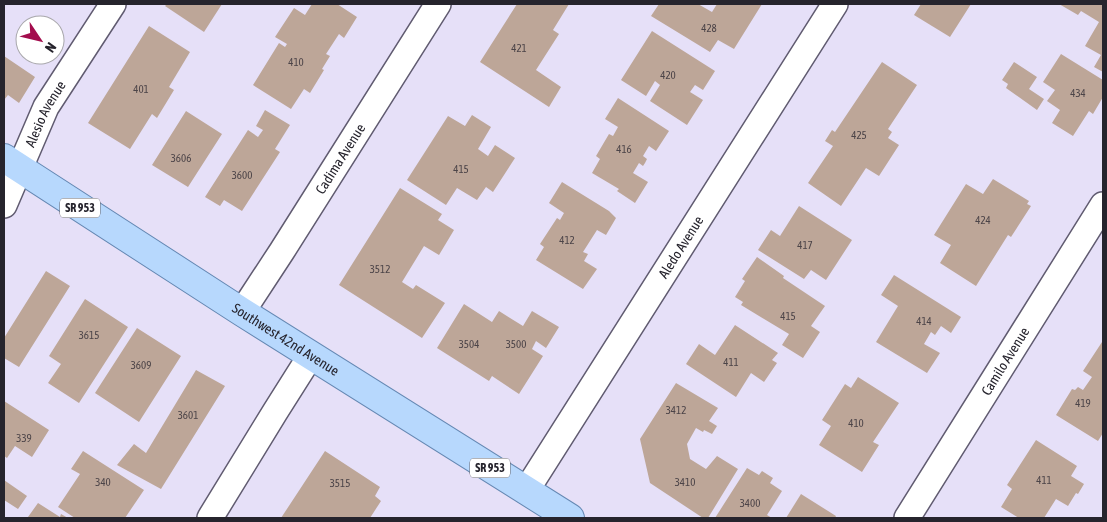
<svg xmlns="http://www.w3.org/2000/svg" width="1107" height="522" font-family="'Asap Condensed',sans-serif">
<style>
.building{fill:#bda698}
.lines{fill:none;stroke-linecap:round;stroke-linejoin:round}
.street-casing{stroke:#605b70;stroke-width:28}
.primary-casing{stroke:#6588b3;stroke-width:30}
.street{stroke:#fff;stroke-width:25}
.primary{stroke:#b7d8fd;stroke-width:28}
.labels{text-anchor:middle;stroke-width:5;stroke-linejoin:round;paint-order:stroke}
.number-label{font-size:11px;fill:#4c4448}
.shield{fill:#fff;stroke:#67666c;stroke-width:1}
.shield-label{font-size:12px;font-weight:bold;fill:#26242d}
.street-label{font-size:14px;fill:#26242d;stroke:#fff}
</style>
<rect width="100%" height="100%" fill="#e6e0f8"/>
<!-- building -->
<path class="building" d="M167,4h55l-18,28 -39,-26z
M312,4h25l20,13 -13,21 -5,-4 -13,20 4,2 -8,13 2,1 -14,23 -6,-4 -13,20 -38,-24 26,-42 6,4 2,-3 -12,-7 19,-29 11,7z
M517,4h52l-16,26 6,4 -23,36 25,17 -12,20 -69,-45z
M659,4h39l14,8 5,-8h45l-28,45 -16,-9 -8,12 -59,-36z
M921,4h50l-21,33 -36,-22z
M1059,4h44v68l-9,-5 7,-12 -16,-9 14,-24 -18,-11 -3,4z
M149,26l41,26 -21,35 5,3 -17,28 -5,-4 -22,35 -42,-26z
M652,31l63,40 -12,19 -8,-5 -5,7 13,8 -16,25 -37,-24 10,-16 -5,-4 -9,15 -25,-16z
M1061,54l42,26v17l-10,17 -4,-3 -16,25 -21,-13 8,-13 -13,-9 8,-11 -12,-8z
M4,56l31,21 -16,26 -11,-8 -4,5z
M882,62l35,23 -29,44 4,3 -4,6 11,7 -20,31 -13,-8 -25,38 -33,-23 25,-37 -8,-5 7,-11 3,2z
M1014,62l23,15 -8,12 15,10 -7,11 -31,-22 2,-4 -6,-4z
M618,98l51,33 -13,20 -7,-5 -6,10 4,3 -2,4 -2,3 -4,-3 -6,10 15,9 -13,21 -18,-12 2,-2 -27,-16 8,-14 -4,-3 13,-22 4,2 5,-9 -13,-8z
M265,110l25,15 -15,24 5,3 -38,59 -18,-11 -4,6 -15,-9 43,-67 10,7 5,-7 -7,-4z
M186,111l36,23 -34,53 -36,-22z
M472,115l19,12 -13,22 10,7 7,-11 20,13 -22,34 -7,-5 -9,13 -20,-12 -11,17 -39,-25 41,-64 17,10z
M993,179l36,22 -2,3 4,2 -20,31 -3,-2 -32,51 -36,-23 11,-18 -17,-10 32,-51 17,10z
M562,182l47,29 7,7 -10,17 -9,-5 -14,22 5,2 -4,7 13,8 -14,20 -47,-29 8,-13 -4,-3 17,-26 3,2 4,-7 -15,-10z
M400,188l42,26 -4,6 16,10 -15,25 -15,-9 -22,36 11,7 3,-4 29,18 -23,35 -83,-53z
M799,206l53,34 -26,40 -15,-10 -7,9 -46,-29 13,-20 9,6z
M757,257l27,19 -1,2 42,28 -14,20 9,6 -17,26 -21,-13 7,-11 -48,-29 2,-3 -8,-5 10,-16 -3,-2z
M46,271l24,15 -51,81 -15,-9v-20z
M894,275l67,42 -10,16 -10,-7 -6,9 -4,-3 -7,12 16,9 -13,20 -51,-31 22,-36 -17,-11z
M85,299l43,28 -49,76 -31,-20 13,-19 -12,-8z
M464,304l28,18 7,-11 24,15 9,-15 27,16 -13,21 -10,-7 -4,8 11,7 -24,38 -27,-18 -3,5 -52,-33z
M735,325l43,28 -6,7 5,3 -13,19 -13,-9 -15,24 -50,-33 13,-20 16,11z
M137,328l44,28 -42,66 -44,-29z
M1102,342l1,1v90l-5,8 -42,-26 16,-26 3,1 3,-3 5,3 9,-13 -9,-6z
M196,370l29,16 -64,103 -44,-24 17,-21 12,9z
M858,377l41,26 -26,39 6,3 -17,27 -43,-27 12,-19 -9,-6 23,-36 6,4z
M676,383l42,25 -9,13 8,5 -5,8 -8,-4 -1,2 -7,-4 -9,16 3,15 16,10 11,-13 21,13 -30,49h-5l-53,-35 -10,-44z
M4,401l45,29 -17,27 -17,-11 -8,12 -3,-2z
M1036,440l41,26 -6,10 13,8 -6,10 -2,-1 -8,13 -12,-7 -12,19h-25l-18,-11 11,-18 -5,-4z
M83,451l61,39 -19,28h-50l-17,-11 22,-33 -9,-5z
M325,451l55,36 -5,9 6,5 -11,17h-89z
M747,468l12,7 3,-4 11,7 -3,5 12,8 -15,24 5,3h-57z
M4,480l23,16 -9,13 -14,-9z
M801,494l35,22 -1,2h-49z
M38,503l22,14 1,-3 7,4h-37l-3,-1z"/>
<g class="lines">
<!-- street casing -->
<g class="street-casing">
<g id="street">
<path id="s1" d="M4,205l42,-98 67,-103"/>
<path id="s2" d="M242,312l40,-61 156,-247"/>
<path id="s3" d="M526,491l309,-487"/>
<path d="M210,518l65,-106 36,-57"/>
<path id="s4" d="M907,518l196,-313"/>
</g>
</g>
<!-- primary casing -->
<g class="primary-casing">
<g id="primary">
<path id="s5" d="M4,158l238,154 328,206"/>
</g>
</g>
<!-- street -->
<use href="#street" class="street"/>
<!-- primary -->
<use href="#primary" class="primary"/>
</g>
<g class="labels">
<!-- number labels -->
<g class="number-label">
<text x="709" y="32">428</text>
<text x="519" y="52">421</text>
<text x="296" y="66">410</text>
<text x="668" y="79">420</text>
<text x="141" y="93">401</text>
<text x="1078" y="97">434</text>
<text x="859" y="139">425</text>
<text x="624" y="153">416</text>
<text x="181" y="162">3606</text>
<text x="461" y="173">415</text>
<text x="242" y="179">3600</text>
<text x="983" y="224">424</text>
<text x="567" y="244">412</text>
<text x="805" y="249">417</text>
<text x="380" y="273">3512</text>
<text x="788" y="320">415</text>
<text x="924" y="325">414</text>
<text x="89" y="339">3615</text>
<text x="469" y="348">3504</text>
<text x="516" y="348">3500</text>
<text x="731" y="366">411</text>
<text x="141" y="369">3609</text>
<text x="1083" y="407">419</text>
<text x="676" y="414">3412</text>
<text x="188" y="419">3601</text>
<text x="856" y="427">410</text>
<text x="24" y="442">339</text>
<text x="1044" y="484">411</text>
<text x="103" y="486">340</text>
<text x="685" y="486">3410</text>
<text x="340" y="487">3515</text>
<text x="750" y="507">3400</text>
</g>
<!-- shield labels -->
<g class="shield">
<rect x="60" y="198.5" width="40" height="19" rx="4"/>
<rect x="470" y="458.5" width="40" height="19" rx="4"/>
</g>
<g class="shield-label">
<text x="80" y="212">SR 953</text>
<text x="490" y="472">SR 953</text>
</g>
<!-- street labels -->
<g class="street-label">
<text dy="5" stroke="none"><textPath href="#s1" startOffset="100">Alesio Avenue</textPath></text>
<text dy="5" stroke="none"><textPath href="#s2" startOffset="182">Cadima Avenue</textPath></text>
<text dy="5" stroke="none"><textPath href="#s3" startOffset="289">Aledo Avenue</textPath></text>
<text dy="5" stroke="none"><textPath href="#s5" startOffset="335">Southwest 42nd Avenue</textPath></text>
<text dy="5" stroke="none"><textPath href="#s4" startOffset="185">Camilo Avenue</textPath></text>
</g>
</g>
<!-- border -->
<rect width="1107" height="522" fill="none" stroke="#26242d" stroke-width="10"/>
<!-- north arrow -->
<g transform="translate(40 40) rotate(125)"><circle r="24" fill="#ffffff" stroke="#a8a7ab"/>
<path d="M0-4L9 19L0 12L-9 19Z" fill="#a30d4d"/>
<text y="-8" font-size="14" font-weight="bold" text-anchor="middle" fill="#26242d">N</text>
</g>
</svg>
